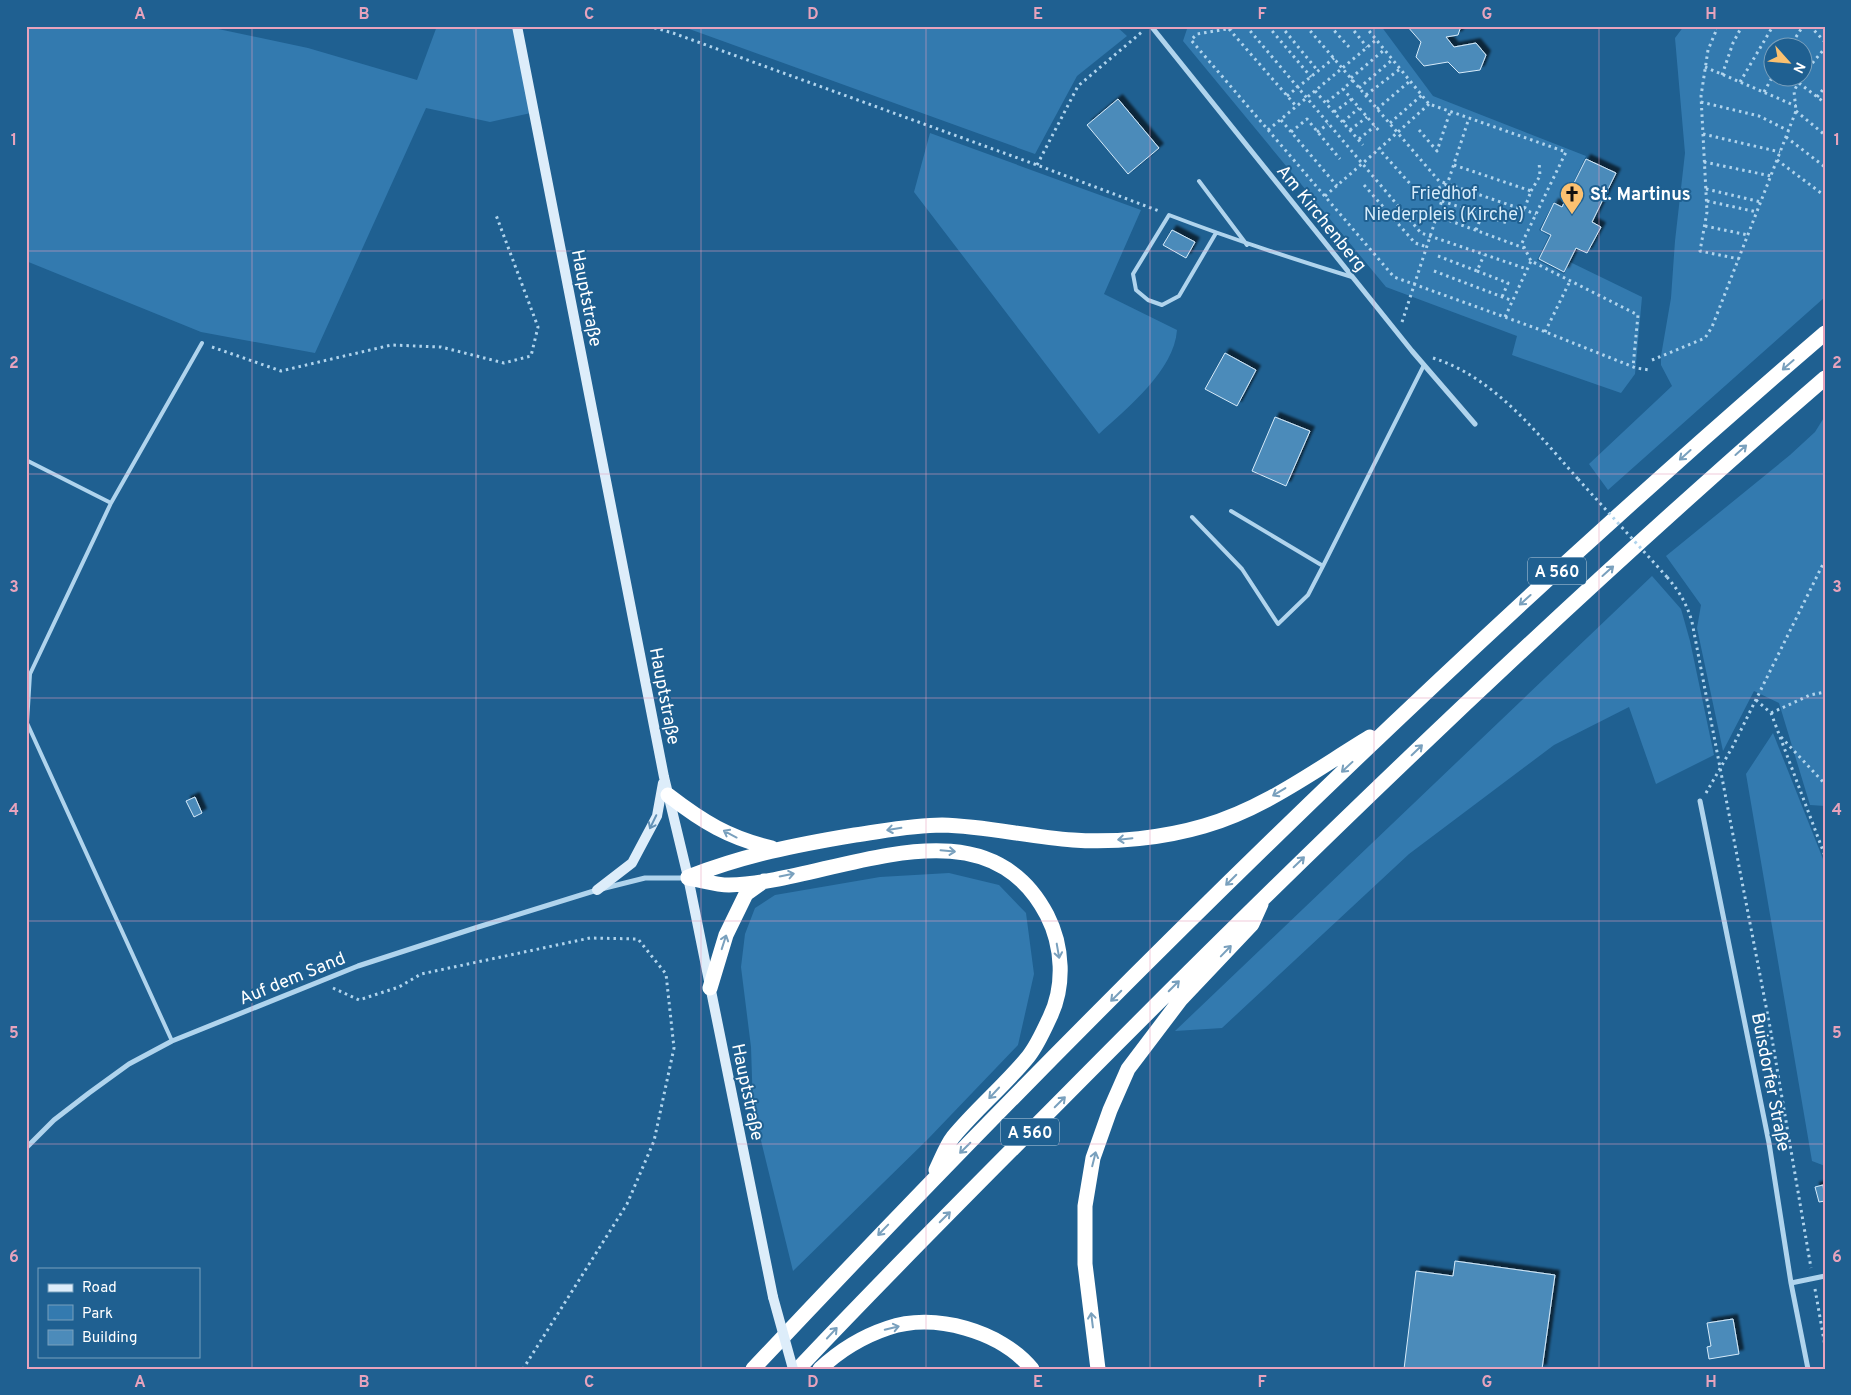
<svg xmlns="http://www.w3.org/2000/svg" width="1851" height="1395" font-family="Overpass,sans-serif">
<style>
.green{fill:#337aaf;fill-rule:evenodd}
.building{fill:#4c8bba;stroke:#d6ebfa;filter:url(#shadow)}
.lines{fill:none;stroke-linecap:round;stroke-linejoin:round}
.path{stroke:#b0d4ed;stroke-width:3;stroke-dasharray:2.5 4;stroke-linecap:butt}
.lane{stroke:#b0d4ed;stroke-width:4}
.street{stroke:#b0d4ed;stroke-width:5}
.secondary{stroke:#ddedfa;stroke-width:10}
.highway{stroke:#fff;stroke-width:15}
.path-bridge{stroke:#b0d4ed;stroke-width:3;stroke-dasharray:2.5 4;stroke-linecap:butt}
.secondary-bridge{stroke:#ddedfa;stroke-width:10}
.oneway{stroke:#79a0bd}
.oneway2{stroke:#6291b6}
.grid{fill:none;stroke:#e7a3bd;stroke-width:1;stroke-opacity:0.55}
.labels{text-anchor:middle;stroke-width:4;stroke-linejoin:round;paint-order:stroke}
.shield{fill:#1f6091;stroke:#bccfde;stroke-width:1}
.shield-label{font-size:16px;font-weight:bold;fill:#fff}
.park-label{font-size:18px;fill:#d6ebfa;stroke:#1f6091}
.poi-label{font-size:18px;font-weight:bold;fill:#fff;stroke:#1f6091;text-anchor:start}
.street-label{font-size:18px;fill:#fff;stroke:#1f6091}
.neatline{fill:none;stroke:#e7a3bd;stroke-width:2}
.grid-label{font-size:16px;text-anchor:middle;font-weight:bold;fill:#e7a3bd}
</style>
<defs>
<filter id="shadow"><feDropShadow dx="4.5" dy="-4.5" stdDeviation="1" flood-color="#0009"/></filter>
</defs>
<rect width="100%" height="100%" fill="#1f6091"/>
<!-- green -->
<path class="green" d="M26,26h178l104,22 109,32 20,-54h77l17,87 -41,9 -64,-14 -111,245 -114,-21 -175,-71z
M681,26h279l2,3 3,-3h151l11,10 -50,40 -42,78z
M1188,26h193l52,70 153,60 -24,50 -8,-4 -15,28 10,6 -12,24 27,14 6,-12 72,35 -7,77 -14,19 -109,-38 5,-19 -131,-49 -203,-246z
M1684,26h141v271l-217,193 -19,-26 83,-78 -11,-21v-9l10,-58 4,-57 10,-88 -10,-115zM1774,48h30v30h-30z
M930,133l211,77 -37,84 73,36c-3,41 -49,77 -78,104l-185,-242z
M1825,416v390l-15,-1 -31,-102 -25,-12 -31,60 -26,-123 4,-23 -35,-49 124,-101 25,-23z
M1652,576l29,33 9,32 24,114 -58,29 -27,-77 -75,38 -145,109 -187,174 -47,3z
M1773,733l52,131v302l-13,-5 -66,-387z
M949,873l50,12 27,28 8,61 -16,71 -91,95 -134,131 -40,-163 -2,-61 -10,-80 4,-33 10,-26 20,-13 105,-18z"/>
<!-- building -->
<path class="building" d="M1407,26h54l-3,9 -12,2 8,10 22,-4 10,12 -6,15 -21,3 -11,-11 -24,4 -8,-9 5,-15z
M1118,99l41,49 -31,26 -41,-49z
M1586,159l30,14 -24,49 9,5 -14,26 -11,-5 -12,24 -25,-13 12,-24 -10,-5 13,-27 8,4z
M1172,230l23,12 -9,16 -23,-13z
M1225,353l31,17 -19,36 -32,-17z
M1275,417l35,14 -24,55 -34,-15z
M195,797l7,16 -8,4 -8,-16z
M1823,1185l2,16 -6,1 -4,-15z
M1455,1261l100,14 -13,94h-138l12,-98 37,5z
M1733,1319l6,35 -30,5 -2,-12 4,-1 -4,-23z"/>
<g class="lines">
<!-- path -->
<path class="path" d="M648,26l25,7 364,132 122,46
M1245,26l-48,8 -6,6 203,237 144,52 98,39 14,2
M1246,26l175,207 106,36
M1268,26l43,51
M1281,26l37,45
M1306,26l133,155 97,33
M1330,26l19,21
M1350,26l17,21
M1365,26l64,78 137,48 -44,91 9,18 107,54 -5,52
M1711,26l6,3
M1718,26l-10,24 -7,46 6,116 -7,39 39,8
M1810,26l15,16
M1229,29l67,77
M1789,48l14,-22
M1705,67l91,39
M1804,73l21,-25
M1722,75l11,-32 9,-17
M1351,78l33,-28
M1353,80l-10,9 37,43
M1740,82l33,-56
M1799,83l26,20
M1359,88l33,-28
M1315,91l48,54
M1764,92l10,-18
M1366,95l34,-26
M1287,96l47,-38
M1817,97l8,-10
M1327,102l16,-13
M1701,102l58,14 30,15
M1429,104l-50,45 42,47 26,-12
M1377,109l33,-28
M1796,111l29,24
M1334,112l18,-13
M1281,120l56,66
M1343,122l16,-14
M1390,123l32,-28
M1268,130l108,-90
M1350,130l17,-13
M1419,130l18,21 13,-39
M1291,132l16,-13 33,40
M1317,132l11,-8
M1703,134l77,18
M1786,137l39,30
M1359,139l16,-13
M1777,160l48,36
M1704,162l67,14
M1037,165l41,-79 65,-55
M1454,165l77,26 -7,19
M1364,185l51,58 12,4
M1706,189l55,13
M1531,191l9,-15 -1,-15
M1325,196l54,-47
M1442,201l65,22
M1707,201l50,11
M1437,216l87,32
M1705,226l43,9
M1476,230l6,-15
M1438,256l39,15 7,-16
M1434,271l79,30
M1477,271l31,12 -6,14
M1505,317l26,-56
M1402,322l67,-204
M1545,332l25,-51
M212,347l69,24 110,-26 50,2 63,16 27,-7 7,-29 -42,-112
M1433,358c61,19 104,75 145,121
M1652,360l53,-22 7,-11 84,-216 -2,-20 7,-13
M1667,577c12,14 20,27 25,45l78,405 41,241
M1756,700l15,13 54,143
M1771,713l39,-18 15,-3
M1781,737l44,47
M1706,793l27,-47 92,-186
M333,988l26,12 40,-13 22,-13 169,-36 48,1 28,35 8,74 -20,93 -27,63 -104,165
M1815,1289l10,57"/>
<!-- lane -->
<path class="lane" d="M1199,181l48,64
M1216,233l-37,63 -17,9 -14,-5 -12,-10 -3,-16 36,-59c60,23 121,43 183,62
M26,460l85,43 -81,171 -3,49 145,318
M111,503l91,-160
M1231,511l92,55 101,-201
M1192,517l50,52 36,55 30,-29 15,-29"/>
<!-- street -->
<path class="street" d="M1151,26l261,325 63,73
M1700,801l69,342 22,140 17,86
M26,1148l28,-28 35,-27 40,-29 43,-23 186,-75 117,-38 122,-38 48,-12h42
M1791,1283l34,-7"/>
<!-- secondary -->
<path class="secondary" d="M517,26l147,751 24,100 85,420
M597,890l35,-27 25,-47 6,-33"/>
<!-- highway -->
<path class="highway" d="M668,795c35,27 61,43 104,53
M688,877c57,-22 107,-32 167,-42 29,-4 58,-10 87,-10 44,1 87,12 131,15 42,3 90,-2 131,-14 60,-17 113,-57 166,-89
M688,878c13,2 28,7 41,7 101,-2 254,-93 318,30 16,31 18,71 3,102 -6,13 -13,29 -22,40 -23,28 -52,52 -75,80 -7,9 -12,23 -17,33
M710,988l16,-53 20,-41 18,-13
M753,1369c340,-362 695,-712 1072,-1036
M798,1369c94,-100 190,-195 286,-292 239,-241 484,-477 741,-699
M820,1369c19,-18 44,-33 68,-41 46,-16 113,3 144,41
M1098,1369l-13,-105v-58l8,-48 17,-48 18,-41 53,-70 71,-75 9,-20"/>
<!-- path-bridge -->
<path class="path-bridge" d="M1578,479l89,98"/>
<!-- secondary-bridge -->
<path class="secondary-bridge" d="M773,1297l20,72"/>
</g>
<!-- one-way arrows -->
<defs><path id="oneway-shaft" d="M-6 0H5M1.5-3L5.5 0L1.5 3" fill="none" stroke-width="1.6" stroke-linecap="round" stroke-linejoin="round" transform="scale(1.25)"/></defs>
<g class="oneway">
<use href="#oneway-shaft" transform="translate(1788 365) rotate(139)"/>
<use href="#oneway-shaft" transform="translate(1741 450) rotate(-42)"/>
<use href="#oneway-shaft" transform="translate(1685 455) rotate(138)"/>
<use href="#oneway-shaft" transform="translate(1608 571) rotate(-42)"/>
<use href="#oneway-shaft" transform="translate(1525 600) rotate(138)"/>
<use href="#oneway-shaft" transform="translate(1417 750) rotate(-44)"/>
<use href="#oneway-shaft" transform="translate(1347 767) rotate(137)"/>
<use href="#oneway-shaft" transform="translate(1279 792) rotate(149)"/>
<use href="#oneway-shaft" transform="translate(894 829) rotate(171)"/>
<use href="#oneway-shaft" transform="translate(730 834) rotate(-152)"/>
<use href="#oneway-shaft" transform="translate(1125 839) rotate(174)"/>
<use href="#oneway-shaft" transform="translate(948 851) rotate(5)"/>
<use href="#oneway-shaft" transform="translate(1299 862) rotate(-44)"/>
<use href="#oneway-shaft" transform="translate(787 875) rotate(-11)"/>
<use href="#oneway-shaft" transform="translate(1231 880) rotate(135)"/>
<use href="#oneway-shaft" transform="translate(724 942) rotate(-72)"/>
<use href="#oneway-shaft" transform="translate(1058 951) rotate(80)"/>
<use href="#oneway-shaft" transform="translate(1226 951) rotate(-46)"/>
<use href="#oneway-shaft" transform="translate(1174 986) rotate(-45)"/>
<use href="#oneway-shaft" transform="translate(1116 996) rotate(135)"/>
<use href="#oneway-shaft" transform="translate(994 1093) rotate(133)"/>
<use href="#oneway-shaft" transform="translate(1060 1102) rotate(-45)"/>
<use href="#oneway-shaft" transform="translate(965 1148) rotate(135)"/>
<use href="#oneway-shaft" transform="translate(1094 1159) rotate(-76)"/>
<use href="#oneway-shaft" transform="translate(945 1217) rotate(-45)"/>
<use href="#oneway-shaft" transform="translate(883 1230) rotate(134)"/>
<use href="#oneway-shaft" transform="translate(1092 1320) rotate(-97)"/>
<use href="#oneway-shaft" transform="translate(892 1328) rotate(-14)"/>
<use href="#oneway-shaft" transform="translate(832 1333) rotate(-47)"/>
</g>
<use class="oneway2" href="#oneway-shaft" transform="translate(653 822) rotate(116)"/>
<!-- grid -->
<path class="grid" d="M252,26v1343M476,26v1343M701,26v1343M926,26v1343M1150,26v1343M1374,26v1343M1599,26v1343M26,251h1799M26,474h1799M26,698h1799M26,921h1799M26,1144h1799"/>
<!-- icons -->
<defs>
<g id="church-pin" transform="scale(1.25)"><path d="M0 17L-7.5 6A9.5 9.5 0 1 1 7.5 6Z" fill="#fbc170" stroke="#1f6091"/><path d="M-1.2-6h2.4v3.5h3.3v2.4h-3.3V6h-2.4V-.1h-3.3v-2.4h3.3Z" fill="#111"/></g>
</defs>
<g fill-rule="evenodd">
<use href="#church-pin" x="1572" y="194"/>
</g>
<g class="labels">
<!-- shield labels -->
<g class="shield">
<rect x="1528" y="557.5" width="58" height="27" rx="4"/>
<rect x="1001" y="1118.5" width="58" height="27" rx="4"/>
</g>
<g class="shield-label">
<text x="1557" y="577">A 560</text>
<text x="1030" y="1138">A 560</text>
</g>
<!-- park labels -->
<g class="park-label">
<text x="1444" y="199">Friedhof<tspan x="1444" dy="21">Niederpleis (Kirche)</tspan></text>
</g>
<!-- poi labels -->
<g class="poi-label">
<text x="1590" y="200">St. Martinus</text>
</g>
<!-- street labels -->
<g class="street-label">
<text transform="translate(1322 218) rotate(51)" y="6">Am Kirchenberg</text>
<text transform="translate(587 298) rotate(79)" y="6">Hauptstraße</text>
<text transform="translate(665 696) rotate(79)" y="6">Hauptstraße</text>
<text transform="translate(292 978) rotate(-22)" y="6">Auf dem Sand</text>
<text transform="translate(1771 1082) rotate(79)" y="6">Buisdorfer Straße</text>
<text transform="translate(748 1092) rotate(78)" y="6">Hauptstraße</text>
</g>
</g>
<!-- border -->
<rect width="1851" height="1395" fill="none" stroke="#1f6091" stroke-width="55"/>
<!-- legend -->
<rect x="38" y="1268" width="162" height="90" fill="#1f6091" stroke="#79a0bd"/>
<rect x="48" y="1284" width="25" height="8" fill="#ddedfa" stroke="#79a0bd"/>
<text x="82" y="1292" font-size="15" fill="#ffffff">Road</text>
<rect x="48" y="1305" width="25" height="15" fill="#337aaf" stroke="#79a0bd"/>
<text x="82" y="1318" font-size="15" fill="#ffffff">Park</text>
<rect x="48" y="1330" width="25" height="15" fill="#4c8bba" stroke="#79a0bd"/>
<text x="82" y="1342" font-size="15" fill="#ffffff">Building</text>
<!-- north arrow -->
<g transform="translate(1788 62) rotate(117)"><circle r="24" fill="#1f6091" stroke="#79a0bd"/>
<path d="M0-4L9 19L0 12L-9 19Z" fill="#fbc170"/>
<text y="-8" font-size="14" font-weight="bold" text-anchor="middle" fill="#ffffff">N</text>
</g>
<rect x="28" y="28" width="1796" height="1340" class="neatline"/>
<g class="grid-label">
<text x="140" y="19">A</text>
<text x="364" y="19">B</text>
<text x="589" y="19">C</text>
<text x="813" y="19">D</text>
<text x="1038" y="19">E</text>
<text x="1262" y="19">F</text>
<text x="1487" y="19">G</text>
<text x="1711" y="19">H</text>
<text x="14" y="145">1</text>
<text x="1837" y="145">1</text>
<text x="14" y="368">2</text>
<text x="1837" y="368">2</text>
<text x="14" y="592">3</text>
<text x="1837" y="592">3</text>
<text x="14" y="815">4</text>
<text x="1837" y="815">4</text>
<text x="14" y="1038">5</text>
<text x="1837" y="1038">5</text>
<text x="14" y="1262">6</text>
<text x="1837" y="1262">6</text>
<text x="140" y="1387">A</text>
<text x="364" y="1387">B</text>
<text x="589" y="1387">C</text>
<text x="813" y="1387">D</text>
<text x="1038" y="1387">E</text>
<text x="1262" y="1387">F</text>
<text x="1487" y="1387">G</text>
<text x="1711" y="1387">H</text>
</g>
</svg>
